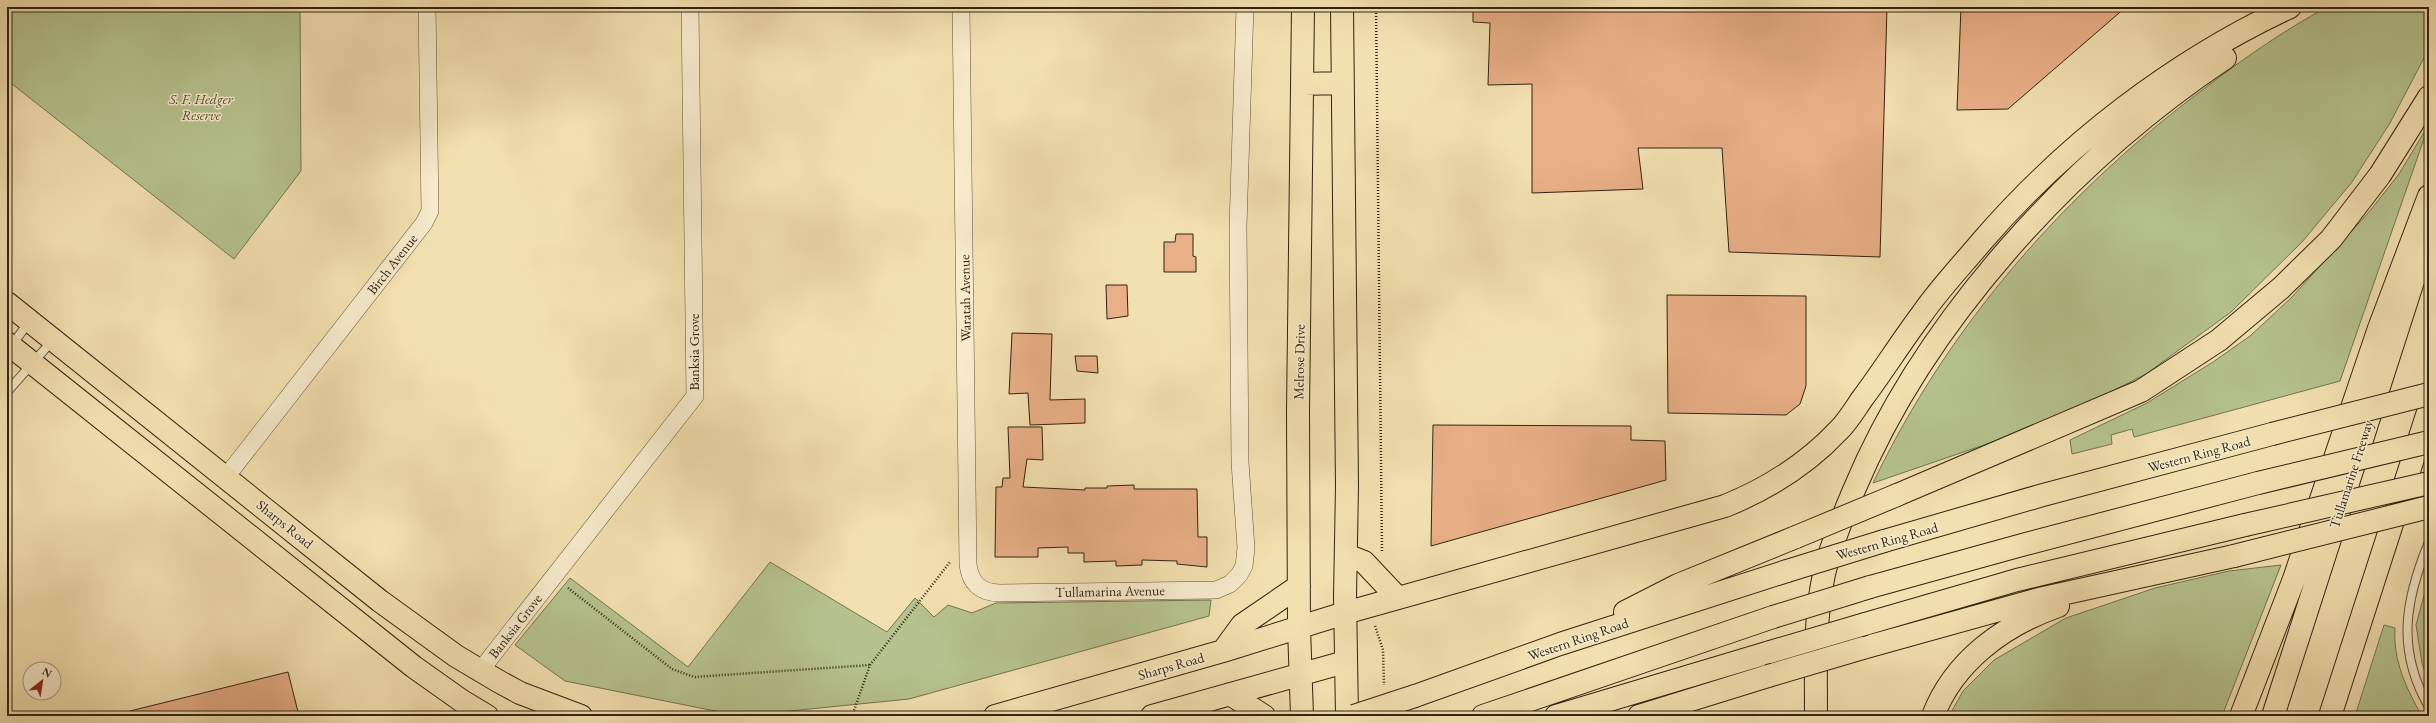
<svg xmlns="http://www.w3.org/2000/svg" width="2436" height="723" font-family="'EB Garamond',serif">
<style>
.green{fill:#b6c38e;stroke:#737451}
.building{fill:#e9af87;stroke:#302414}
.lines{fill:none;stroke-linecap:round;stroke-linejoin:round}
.service-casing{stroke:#61533b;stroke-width:10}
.minor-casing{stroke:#61533b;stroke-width:18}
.primary-casing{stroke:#302414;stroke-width:24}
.motorway-casing{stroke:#302414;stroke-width:24}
.path{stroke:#302414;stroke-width:2.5;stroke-dasharray:1 2;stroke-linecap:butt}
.service{stroke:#f7ebcc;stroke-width:8}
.minor{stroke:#f7ebcc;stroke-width:17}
.primary{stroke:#f3e0b0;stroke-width:22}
.motorway{stroke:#f3e0b0;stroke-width:22}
.motorway-bridge-casing{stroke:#302414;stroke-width:24;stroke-linecap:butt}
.motorway-bridge{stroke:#f3e0b0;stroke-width:22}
.labels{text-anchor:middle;stroke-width:3;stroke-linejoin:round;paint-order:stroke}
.park-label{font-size:14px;font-style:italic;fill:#524c32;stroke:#f7ebcc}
.street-label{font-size:14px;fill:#302414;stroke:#f7ebcc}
</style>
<rect width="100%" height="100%" fill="#f3e0b0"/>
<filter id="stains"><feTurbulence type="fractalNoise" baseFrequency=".005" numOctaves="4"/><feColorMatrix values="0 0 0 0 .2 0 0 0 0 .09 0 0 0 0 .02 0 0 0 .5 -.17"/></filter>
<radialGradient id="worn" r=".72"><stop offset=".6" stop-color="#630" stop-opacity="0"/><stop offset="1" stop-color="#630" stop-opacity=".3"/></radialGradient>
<!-- green -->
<path class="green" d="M7,7h293l1,164 -67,88 -227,-179z
M2327,7h102v38l-3,9 -36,69 -38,59 -50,60 -71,70 -85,62 -95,48 -178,61c76,-159 194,-293 336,-398 38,-29 76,-55 118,-78z
M2429,124l-89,257 -206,56 -2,-8 -21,6 1,9 -40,10 -2,-14 77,-37 66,-41 37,-26 41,-38 78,-86 30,-38z
M770,562l117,70 28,-34 19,19 14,-12 24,8 24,-10 215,-3 -2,16 -300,83 -169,17 -175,-35 -50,-36 55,-67 118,89z
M2281,565l-59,151h-273l14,-25 31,-31 72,-42 89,-30 74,-17z
M2429,577v108l-7,-22 -6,-38z
M2384,625l11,3c-2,33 11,60 27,88h-67z"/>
<!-- building -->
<path class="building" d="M1473,7h414l-7,250 -151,-5 -7,-104h-84l5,41 -111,4v-109l-44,1 2,-62 -17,-1z
M1961,7h165l-118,102 -51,1z
M1176,234h17v22l3,1v15h-32v-30h11z
M1106,285h21l1,31 -21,3z
M1667,295l139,1v90l-6,18 -14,11 -118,-2z
M1012,333l40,1 -2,66 35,-1v24l-55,2 -2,-32 -19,1z
M1075,356h22l1,17 -21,-2z
M1433,425l198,1v14l34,1 1,39 -235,66z
M1008,427h34l1,33 -16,-1 -4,28 62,3v-2h22v-2l27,-1v4h63l1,48h9v30l-30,-3v-3l-35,-1v5l-26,1v-5l-32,1v-9h-16v-6l-30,1v9h-43l1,-70h6l1,-9h7z
M288,672l11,44h-169v-5z"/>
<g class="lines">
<!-- service casing -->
<g class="service-casing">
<path id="service" d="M12,345l17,-23
M7,392l46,-52
M2429,542c-24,58 -33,108 0,165"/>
</g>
<!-- minor casing -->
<g class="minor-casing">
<path id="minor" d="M961,7l7,557c2,19 12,28 31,29l217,-3 14,-6 9,-9 5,-9 2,-18 -6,-86 -2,-236 7,-219
M226,477l198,-254 6,-12 -3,-204
M480,671l215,-275 -5,-389"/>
</g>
<!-- primary casing -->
<g class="primary-casing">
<path id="primary" d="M1342,7l5,479 -2,111 2,119
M1303,84l39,-1
M7,303l373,298 76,55 42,25 22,12 61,23
M7,343l407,324 48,34 25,15
M1223,651l19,-26 57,-39
M1230,694l34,22
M995,716l228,-65 122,-38
M1152,716l193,-54
M1302,716l-3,-89 -1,-216 5,-404"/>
</g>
<!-- motorway casing -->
<g class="motorway-casing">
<path id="motorway" d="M1897,495l244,-104 78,-51 62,-52 50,-49 49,-64 49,-78
M1884,541l159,-46 229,-61
M1346,555l18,7 34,36
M1870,587l152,-42 236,-62
M1625,612l53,-27 118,-48
M1345,613l380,-107c42,-17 83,-43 114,-76 9,-9 16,-21 23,-31 21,-28 39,-57 60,-85 18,-26 41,-50 61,-74 84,-97 191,-179 307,-233
M1865,624l152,-44 228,-55
M1863,648l176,-49 195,-43
M1415,696l145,-52 227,-73
M1483,716l290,-99
M1556,716l214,-64
M1639,716l129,-40
M1816,716c0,-48 -2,-95 8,-142 7,-29 18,-56 30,-84 71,-170 218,-330 371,-432
M1933,716c21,-55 71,-91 125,-110
M2241,716l53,-137 84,-248 51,-135
M2273,716l151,-469
M2330,716l99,-307"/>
</g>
<!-- path -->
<path class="path" d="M1376,7l6,545
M568,588l104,81 22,8 176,-12
M1375,626l8,24 1,35
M852,716l18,-51 80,-103"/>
<!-- service -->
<use href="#service" class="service"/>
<!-- minor -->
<use href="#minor" class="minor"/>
<!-- primary -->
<use href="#primary" class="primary"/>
<!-- motorway -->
<use href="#motorway" class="motorway"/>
<!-- motorway-bridge casing -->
<g class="motorway-bridge-casing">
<path id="motorway-bridge" d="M2272,434l157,-40
M2258,483l171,-41
M2245,525l184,-42
M1796,537l101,-42
M2234,556l195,-49
M1787,571l97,-30
M1773,617l97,-30
M1770,652l95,-28
M1768,676l95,-28
M1354,716l61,-20"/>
</g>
<!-- motorway-bridge -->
<use href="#motorway-bridge" class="motorway-bridge"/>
</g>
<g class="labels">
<!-- park labels -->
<g class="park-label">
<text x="201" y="104">S. F. Hedger<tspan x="201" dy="16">Reserve</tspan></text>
</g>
<!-- street labels -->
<g class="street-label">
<text transform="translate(392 264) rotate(-52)" y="5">Birch Avenue</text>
<text transform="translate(965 298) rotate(-91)" y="5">Waratah Avenue</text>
<text transform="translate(694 352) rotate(-90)" y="5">Banksia Grove</text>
<text transform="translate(1299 362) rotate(-89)" y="5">Melrose Drive</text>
<text transform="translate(2199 454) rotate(-15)" y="5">Western Ring Road</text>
<text transform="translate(2351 474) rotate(-72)" y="5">Tullamarine Freeway</text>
<text transform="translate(285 524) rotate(39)" y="5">Sharps Road</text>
<text transform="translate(1887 541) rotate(-16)" y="5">Western Ring Road</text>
<text transform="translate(1110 591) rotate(-1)" y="5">Tullamarina Avenue</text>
<text transform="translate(515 626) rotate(-52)" y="5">Banksia Grove</text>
<text transform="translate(1578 639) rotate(-19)" y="5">Western Ring Road</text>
<text transform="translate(1171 666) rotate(-16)" y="5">Sharps Road</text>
</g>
</g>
<!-- margin -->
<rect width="2436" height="723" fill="none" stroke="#f3e0b0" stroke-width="24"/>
<rect x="8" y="8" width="2420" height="707" fill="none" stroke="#302414" stroke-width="2"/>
<rect x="12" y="12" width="2412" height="699" fill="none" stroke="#302414"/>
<!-- north arrow -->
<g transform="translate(42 681) rotate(30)"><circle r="19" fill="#f7ebcc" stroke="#a79b82"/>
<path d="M0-3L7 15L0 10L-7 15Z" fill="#8f2418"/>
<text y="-6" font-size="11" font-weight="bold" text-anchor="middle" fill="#302414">N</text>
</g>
<rect width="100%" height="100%" filter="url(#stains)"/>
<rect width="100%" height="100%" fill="url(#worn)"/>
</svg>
